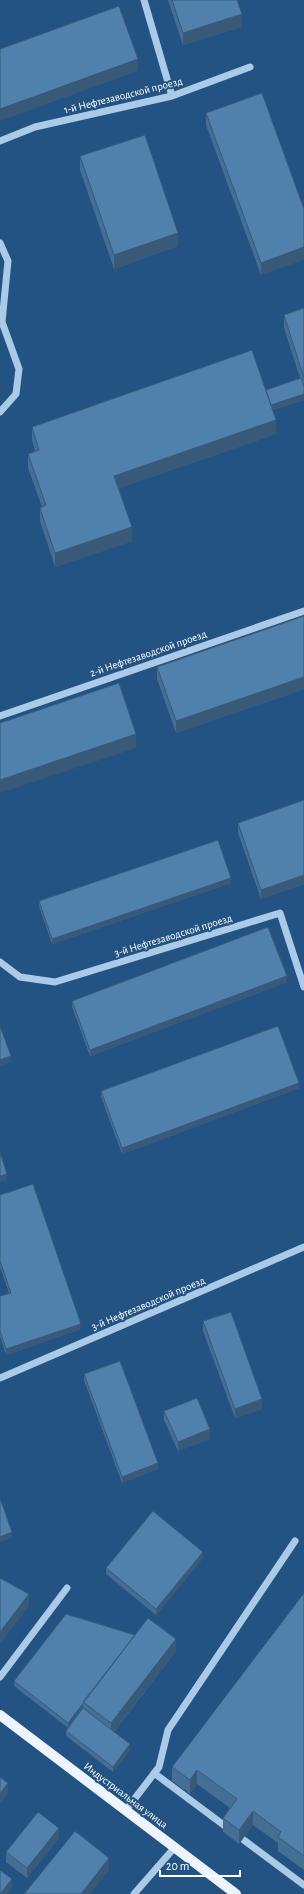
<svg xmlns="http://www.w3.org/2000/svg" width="304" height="1894" font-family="'Alegreya Sans',sans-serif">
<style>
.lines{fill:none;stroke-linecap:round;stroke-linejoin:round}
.minor{stroke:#abcae7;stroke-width:7}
.major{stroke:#edf4fd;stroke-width:10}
.wall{fill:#456e94}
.shaded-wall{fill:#385a78}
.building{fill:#5080ac;stroke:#385a78}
.labels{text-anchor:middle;stroke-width:4;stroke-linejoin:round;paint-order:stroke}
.street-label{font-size:11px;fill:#fff;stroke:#235382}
</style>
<rect width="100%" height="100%" fill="#235382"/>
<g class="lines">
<!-- minor -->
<path class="minor" d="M144,0l28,96
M0,141l35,-14 137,-31 78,-29
M0,243l8,18 -6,61 17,47 -3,25 -16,18
M0,716l304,-105
M0,962l20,15 35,5 225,-69 24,74
M0,1378l304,-131
M0,1677l67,-89
M154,1773l150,112
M126,1810l33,-43 9,-37 127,-189
M134,1894l41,-47"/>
<!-- major -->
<path class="major" d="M0,1715l236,179"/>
</g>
<!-- wall -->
<path class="wall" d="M168,0h69l5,27 -59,18z
M262,93l-1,182 -55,-150v-12z
M80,156l98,90 -64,23 -34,-99z
M304,308v92l-31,10 3,24 -157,54 13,53 -77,26 -15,-46v-13l2,-1 -14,-39v-14l7,-3 -3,-11v-13l234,-37 34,-12 -16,-50v-13z
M304,616v73l-128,44 -19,-54v-12z
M304,800v84l-43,15 -23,-66v-10z
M231,883l-179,61 -13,-38v-5z
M287,982l-197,74 -18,-49v-6z
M299,1088l-177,66 -21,-57v-6z
M0,1195l81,134 -75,26 -6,-19v-40l9,-3 -9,-26z
M203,1321l59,88 -27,9 -32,-87z
M84,1374l74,95 -36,14 -38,-103z
M164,1411l46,28 -32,12 -14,-31z
M203,1558l-47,57 -50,-41v-6z
M304,1593v277l-26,-19v-8l-25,-18 -14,19 -16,-12v-14l7,-10 -33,-24 -7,10 -18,-13v-14z
M176,1651l-62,81 16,18 -17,22 -47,-36v-5l2,-3 -54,-42v-5z
M59,1838l-32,40 -21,-16v-10z"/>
<!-- shaded-wall -->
<path class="shaded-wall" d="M242,14v13l-59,18v-12z
M138,59v12l-138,50v-12z
M178,233v13l-64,23v-14z
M304,247v13l-43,15v-12z
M304,394v6l-36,12v-6z
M276,420v14l-162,56v-14z
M132,527v14l-77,26v-14z
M304,677v12l-128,44v-12z
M136,734v14l-136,45v-13z
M304,875v9l-43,15v-9z
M231,878v5l-179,61v-5z
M287,976v6l-197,74v-6z
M11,1056v6l-11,4v-6z
M299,1083v5l-177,66v-6z
M7,1174v6l-7,2v-6z
M81,1324v5l-75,26v-6z
M262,1399v10l-27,9v-9z
M210,1429v10l-32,12v-9z
M158,1463v6l-36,14v-6z
M12,1532v6l-12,4v-5z
M203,1552v6l-47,57v-6z
M29,1594v12l-29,38v-12z
M176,1639v12l-65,84v-12z
M83,1703v5l-15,20v-5z
M130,1744v6l-17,22v-5z
M197,1770v14l-7,10v-14z
M8,1783v10l-8,11v-10z
M253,1811v14l-14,19v-14z
M59,1828v10l-32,40v-10z
M109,1858v12l-19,24h-9z
M12,1879v10l-5,5h-7z"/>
<!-- building -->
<path class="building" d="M172,0h65l5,14 -59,19z
M119,6l19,53 -138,50v-60z
M262,93l42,116v38l-43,16 -55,-150z
M145,135l33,98 -64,22 -34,-99z
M304,308v70l-20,-63z
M252,350l24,70 -162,56 18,51 -77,26 -15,-45 6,-3 -18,-51 11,-4 -7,-23z
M301,378l3,8v8l-33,11 -5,-15z
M304,616v61l-128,44 -19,-54z
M119,683l17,51 -136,46v-57z
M304,800v75l-43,15 -23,-67z
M218,840l13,38 -179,61 -13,-38z
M268,927l19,49 -197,74 -18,-49z
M0,1026l11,30 -11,4z
M278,1026l21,57 -177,65 -21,-57z
M0,1152l7,22 -7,2z
M33,1184l48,140 -75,25 -6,-18v-35l11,-3 -11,-32v-66z
M231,1312l31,87 -27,10 -32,-88z
M120,1361l38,102 -36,14 -38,-103z
M197,1398l13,31 -32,13 -14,-31z
M0,1498l12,34 -12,5z
M153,1511l50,41 -47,57 -50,-41z
M0,1578l29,16 -29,38z
M304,1593v263l-26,-19 3,-5 -28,-21 -14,19 -16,-12 14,-19 -40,-29 -7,10 -18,-13z
M66,1614l69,21 -67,88 -54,-42z
M148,1618l28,21 -65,84 -28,-21z
M83,1708l47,36 -17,23 -47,-36z
M0,1777l8,6 -8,11z
M38,1812l21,16 -32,40 -21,-16z
M75,1831l34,27 -28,36h-57z
M0,1870l12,9 -12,15z"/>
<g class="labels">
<!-- street labels -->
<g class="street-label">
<text transform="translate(123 95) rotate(-14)" y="4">1-й Нефтезаводской проезд</text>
<text transform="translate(148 653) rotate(-19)" y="4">2-й Нефтезаводской проезд</text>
<text transform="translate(173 935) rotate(-17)" y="4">3-й Нефтезаводской проезд</text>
<text transform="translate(148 1303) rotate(-23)" y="4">3-й Нефтезаводской проезд</text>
<text transform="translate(126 1795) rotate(37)" y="4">Индустриальная улица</text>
</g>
</g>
<!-- scale -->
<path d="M160 1870v6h80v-6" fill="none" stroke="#ffffff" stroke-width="2"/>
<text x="166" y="1870" font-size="12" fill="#ffffff" stroke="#235382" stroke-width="3" paint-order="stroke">20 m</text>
</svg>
